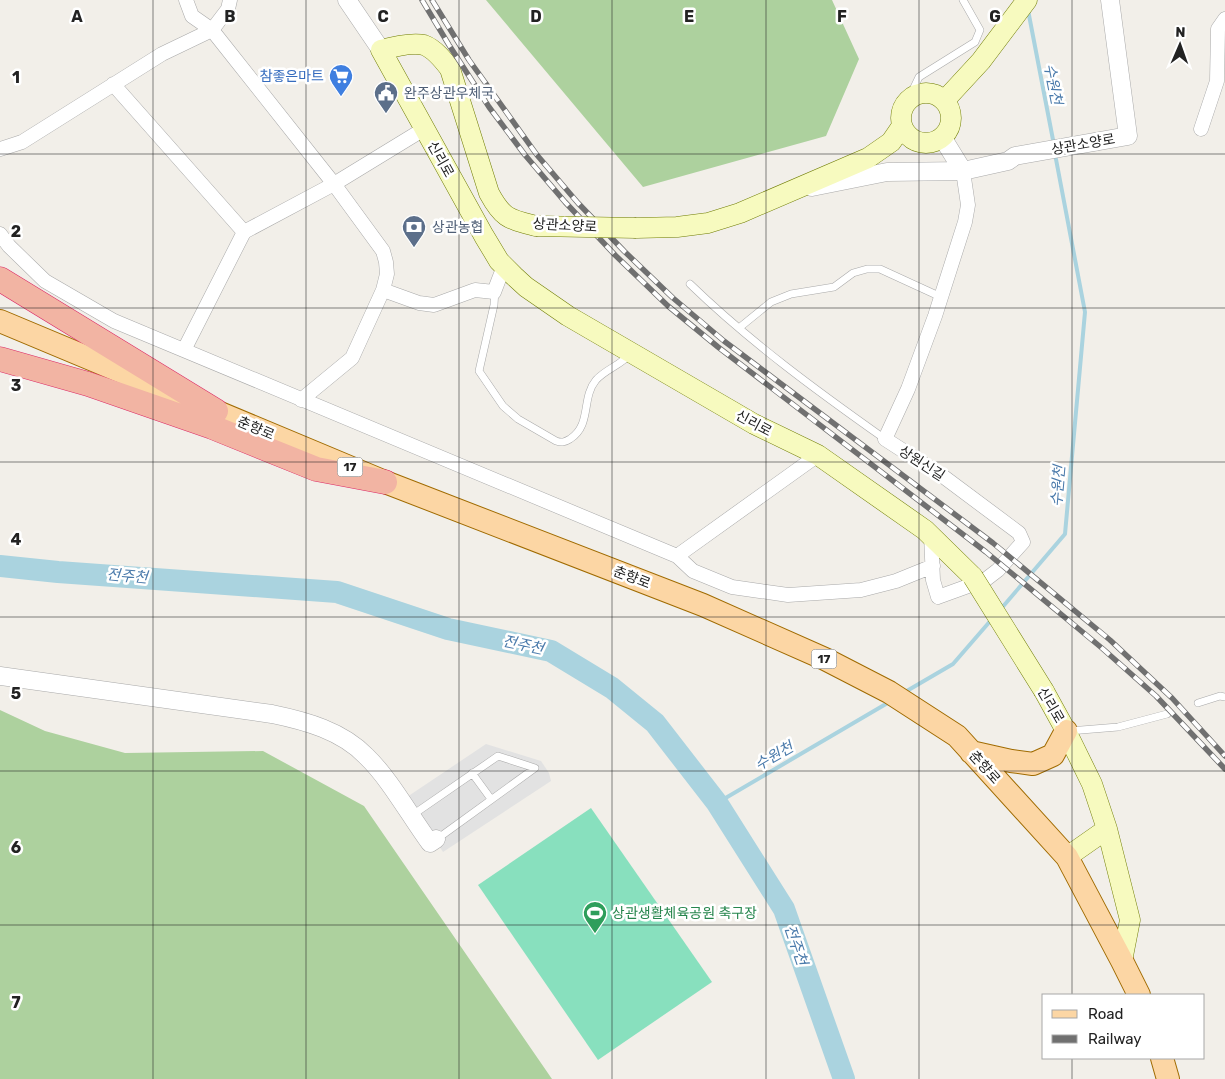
<svg xmlns="http://www.w3.org/2000/svg" width="1225" height="1079" font-family="Rubik,'Noto Sans KR',sans-serif">
<style>
.forest{fill:#add19e}
.pitch{fill:#88e0be}
.parking{fill:#e2e2e2}
.lines{fill:none;stroke-linecap:round;stroke-linejoin:round}
.stream{stroke:#aad3df;stroke-width:4}
.river{stroke:#aad3df;stroke-width:22}
.service-casing{stroke:#a9a9a9;stroke-width:8}
.minor-casing{stroke:#a9a9a9;stroke-width:15}
.tertiary-casing{stroke:#a9a9a9;stroke-width:19}
.secondary-casing{stroke:#707d05;stroke-width:21}
.primary-casing{stroke:#a06b00;stroke-width:24}
.trunk-casing{stroke:#dc2a67;stroke-width:25}
.service{stroke:#fff;stroke-width:7}
.minor{stroke:#fff;stroke-width:14}
.tertiary{stroke:#fff;stroke-width:18}
.secondary{stroke:#f7fabf;stroke-width:20}
.primary{stroke:#fcd6a4;stroke-width:22}
.trunk{stroke:#f2b4a3;stroke-width:24}
.rail-casing{stroke:#707070;stroke-width:5.5}
.rail{stroke:#fff;stroke-width:4;stroke-dasharray:11;stroke-linecap:butt}
.secondary-bridge-casing{stroke:#707d05;stroke-width:21;stroke-linecap:butt}
.secondary-bridge{stroke:#f7fabf;stroke-width:20}
.grid{fill:none;stroke:#222;stroke-width:1;stroke-opacity:0.55}
.labels{text-anchor:middle;stroke-width:5;stroke-linejoin:round;paint-order:stroke}
.shield{fill:#fff;stroke:#646464;stroke-width:1}
.shield-label{font-size:12px;font-weight:bold;fill:#222}
.shop-label{font-size:14px;fill:#366cbe;stroke:#fff;text-anchor:end}
.service-label{font-size:14px;fill:#4e5e75;stroke:#fff;text-anchor:start}
.street-label{font-size:14px;fill:#222;stroke:#fff}
.leisure-label{font-size:14px;fill:#27864d;stroke:#fff;text-anchor:start}
.water-label{font-size:15px;font-style:italic;fill:#4a7aab;stroke:#fff}
.grid-label{font-size:16px;text-anchor:middle;font-weight:bold;fill:#222;stroke:#fff;stroke-width:5;stroke-linejoin:round;paint-order:stroke}
</style>
<rect width="100%" height="100%" fill="#f2efe9"/>
<!-- forest -->
<path class="forest" d="M486,0h346l27,59 -33,77 -183,51z
M0,710l45,21 80,22 138,-2 101,55 188,273h-552z"/>
<!-- pitch -->
<path class="pitch" d="M591,808l121,174 -114,78 -120,-175z"/>
<!-- parking -->
<path class="parking" d="M486,744l55,17 8,12 2,8 -108,71 -36,-55z"/>
<g class="lines">
<!-- stream -->
<path class="stream" d="M1028,10l26,135
M1000,610l65,-76 20,-222 -30,-158
M905,692l48,-28 39,-45
M717,803l174,-102"/>
<!-- river -->
<path class="river" d="M0,566l58,6 279,20 111,37 103,22 61,37 43,35 62,80 67,106 60,170"/>
<!-- service casing -->
<g class="service-casing">
<path id="service" d="M908,100l11,-23 56,-35 5,-12 -17,-30
M690,284c60,58 127,107 195,155
M495,289l-1,16 -15,66 24,35 15,13 38,22c6,2 9,1 14,-2 22,-14 11,-41 26,-59 10,-11 25,-15 34,-26
M739,328l32,-26 20,-8 43,-7 19,-14 14,-4h13l61,28
M1198,703l22,-7 5,1
M1069,731l49,-4 49,-13
M472,773l19,26
M411,816l87,-60 37,12 -98,71"/>
</g>
<!-- minor casing -->
<g class="minor-casing">
<path id="minor" d="M186,0l6,16 20,14 122,154 49,67 3,11 1,12 -4,16 -31,68 -51,42
M113,84l131,148
M1201,129l16,-48 1,-52 7,-10
M0,149l22,-7 140,-88 50,-24 16,-21 2,-9
M0,234l9,12 36,35 69,40 563,235 141,-101
M383,290l36,13 15,2 41,-15 19,2 10,-26
M184,350l60,-118 90,-48 90,-55
M931,535l2,45 5,17 47,-17 13,-10 25,-28 -4,-9 -75,-56 -59,-38 23,-50 27,-73 30,-94 3,-17 -5,-34
M677,556l16,15 39,16 56,8 73,-5 35,-9 37,-15"/>
</g>
<!-- tertiary casing -->
<g class="tertiary-casing">
<path id="tertiary" d="M347,0l34,50
M942,137l21,34 45,-10 7,-5 113,-20 -18,-136
M812,187l75,-15 76,-1
M0,676l272,38c34,7 70,17 94,42 24,23 44,60 64,87l6,-4"/>
</g>
<!-- secondary casing -->
<g class="secondary-casing">
<path id="secondary" d="M901 118a25 25 0 1 1 50 0a25 25 0 1 1-50 0Z
M945,100l36,-39 46,-61
M536,226c-27,-7 -33,-7 -47,-33l-39,-124c-6,-8 -15,-20 -26,-24 -12,-3 -32,2 -43,5l103,186 15,25 15,15 12,11 42,29 186,108 64,31 107,75 48,47
M636,228l41,-1 31,-4 32,-10 128,-55 23,-16 11,-16
M1044,691l22,40 26,53 15,45 -40,28
M1107,829l23,91 -8,41"/>
</g>
<!-- primary casing -->
<g class="primary-casing">
<path id="primary" d="M0,321l385,161 318,123 122,54 64,33 68,44 110,121 55,104 17,34
M971,752l40,9 22,3 20,-9 13,-24
M1162,1058l6,21"/>
</g>
<!-- trunk casing -->
<g class="trunk-casing">
<path id="trunk" d="M0,279l216,132
M0,359l88,25 124,43 104,42 69,13"/>
</g>
<!-- service -->
<use href="#service" class="service"/>
<!-- minor -->
<use href="#minor" class="minor"/>
<!-- tertiary -->
<use href="#tertiary" class="tertiary"/>
<!-- secondary -->
<use href="#secondary" class="secondary"/>
<!-- primary -->
<use href="#primary" class="primary"/>
<!-- trunk -->
<use href="#trunk" class="trunk"/>
<!-- rail casing -->
<g class="rail-casing">
<path id="rail" d="M422,0l27,45 40,62 36,48 40,47 50,53 53,51 50,41 268,205 117,97 53,47 69,73
M432,0l37,60 68,95 41,48 46,48 49,47 51,43 269,202 117,97 62,58 53,58"/>
</g>
<!-- rail -->
<use href="#rail" class="rail"/>
<!-- secondary-bridge casing -->
<g class="secondary-bridge-casing">
<path id="secondary-bridge" d="M536,226l100,2
M973,577l71,114"/>
</g>
<!-- secondary-bridge -->
<use href="#secondary-bridge" class="secondary-bridge"/>
</g>
<!-- grid -->
<path class="grid" d="M153,0v1079M306,0v1079M459,0v1079M612,0v1079M766,0v1079M919,0v1079M1072,0v995M0,154h1225M0,308h1225M0,462h1225M0,617h1225M0,771h1225M0,925h1225M1072,1058v21"/>
<!-- icons -->
<defs>
<g id="supermarket-pin" transform="scale(1.25)"><path d="M0 17L-7.5 6A9.5 9.5 0 1 1 7.5 6Z" fill="#3f7fe0" stroke="#fff"/><path d="M-6-5.5h2.5l.6 2H6L4.5 2H-2.5L-4.4-4H-6ZM-1.5 3.2a1.3 1.3 0 1 0 .1 0ZM3 3.2a1.3 1.3 0 1 0 .1 0Z" fill="#fff"/></g>
<g id="civic-pin" transform="scale(1.25)"><path d="M0 17L-7.5 6A9.5 9.5 0 1 1 7.5 6Z" fill="#5c6f8a" stroke="#fff"/><path d="M-.6-6.5H3V-4.5H.6V-3L4-1V1h2V6H-6V1h2V-1L-.6-3ZM-1.2 2.5V6h2.4V2.5Z" fill="#fff"/></g>
<g id="bank-pin" transform="scale(1.25)"><path d="M0 17L-7.5 6A9.5 9.5 0 1 1 7.5 6Z" fill="#5c6f8a" stroke="#fff"/><path d="M-6-4H6V4H-6ZM0-2.3a2.3 2.3 0 1 0 0 4.6a2.3 2.3 0 1 0 0-4.6Z" fill="#fff"/></g>
<g id="stadium-pin" transform="scale(1.25)"><path d="M0 17L-7.5 6A9.5 9.5 0 1 1 7.5 6Z" fill="#2e9e5b" stroke="#fff"/><path d="M0-5a6.5 5 0 1 0 0 10a6.5 5 0 1 0 0-10ZM-3.5-1.8h7v3.6h-7Z" fill="#fff"/></g>
</defs>
<g fill-rule="evenodd">
<use href="#supermarket-pin" x="341" y="76"/>
<use href="#civic-pin" x="386" y="93"/>
<use href="#bank-pin" x="414" y="227"/>
<use href="#stadium-pin" x="595" y="913"/>
</g>
<g class="labels">
<!-- shield labels -->
<g class="shield">
<rect x="337.5" y="457.5" width="25" height="19" rx="4"/>
<rect x="811.5" y="649.5" width="25" height="19" rx="4"/>
</g>
<g class="shield-label">
<text x="350" y="471">17</text>
<text x="824" y="663">17</text>
</g>
<!-- shop labels -->
<g class="shop-label">
<text x="324" y="81">참좋은마트</text>
</g>
<!-- service labels -->
<g class="service-label">
<text x="404" y="98">완주상관우체국</text>
<text x="432" y="232">상관농협</text>
</g>
<!-- street labels -->
<g class="street-label">
<text transform="translate(1083 144) rotate(-10)" y="5">상관소양로</text>
<text transform="translate(441 159) rotate(61)" y="5">신리로</text>
<text transform="translate(565 225) rotate(3)" y="5">상관소양로</text>
<text transform="translate(754 423) rotate(28)" y="5">신리로</text>
<text transform="translate(256 428) rotate(23)" y="5">춘향로</text>
<text transform="translate(922 463) rotate(33)" y="5">상원신길</text>
<text transform="translate(632 577) rotate(21)" y="5">춘향로</text>
<text transform="translate(1051 705) rotate(60)" y="5">신리로</text>
<text transform="translate(985 767) rotate(48)" y="5">춘향로</text>
</g>
<!-- leisure labels -->
<g class="leisure-label">
<text x="612" y="918">상관생활체육공원 축구장</text>
</g>
<!-- water labels -->
<g class="water-label">
<text transform="translate(1053 84) rotate(79)" y="5">수원천</text>
<text transform="translate(1058 486) rotate(-85)" y="5">수원천</text>
<text transform="translate(127 576) rotate(5)" y="5">전주천</text>
<text transform="translate(523 645) rotate(12)" y="5">전주천</text>
<text transform="translate(774 756) rotate(-30)" y="5">수원천</text>
<text transform="translate(796 945) rotate(71)" y="5">전주천</text>
</g>
</g>
<g class="grid-label">
<text x="77" y="22">A</text>
<text x="230" y="22">B</text>
<text x="383" y="22">C</text>
<text x="536" y="22">D</text>
<text x="689" y="22">E</text>
<text x="842" y="22">F</text>
<text x="995" y="22">G</text>
<text x="16" y="83">1</text>
<text x="16" y="237">2</text>
<text x="16" y="391">3</text>
<text x="16" y="545">4</text>
<text x="16" y="699">5</text>
<text x="16" y="853">6</text>
<text x="16" y="1008">7</text>
</g>
<!-- legend -->
<rect x="1042" y="994" width="162" height="65" fill="#ffffff" stroke="#a7a7a7"/>
<rect x="1052" y="1010" width="25" height="8" fill="#fcd6a4" stroke="#a7a7a7"/>
<text x="1088" y="1019" font-size="15" fill="#222222">Road</text>
<rect x="1052" y="1035" width="25" height="8" fill="#707070" stroke="#a7a7a7"/>
<text x="1088" y="1044" font-size="15" fill="#222222">Railway</text>
<!-- north arrow -->
<g transform="translate(1180 45) rotate(2)" stroke="#ffffff" stroke-width="4" paint-order="stroke">
<path d="M0-4L9 19L0 12L-9 19Z" fill="#222222"/>
<text y="-8" font-size="14" font-weight="bold" text-anchor="middle" fill="#222222">N</text>
</g>
</svg>
